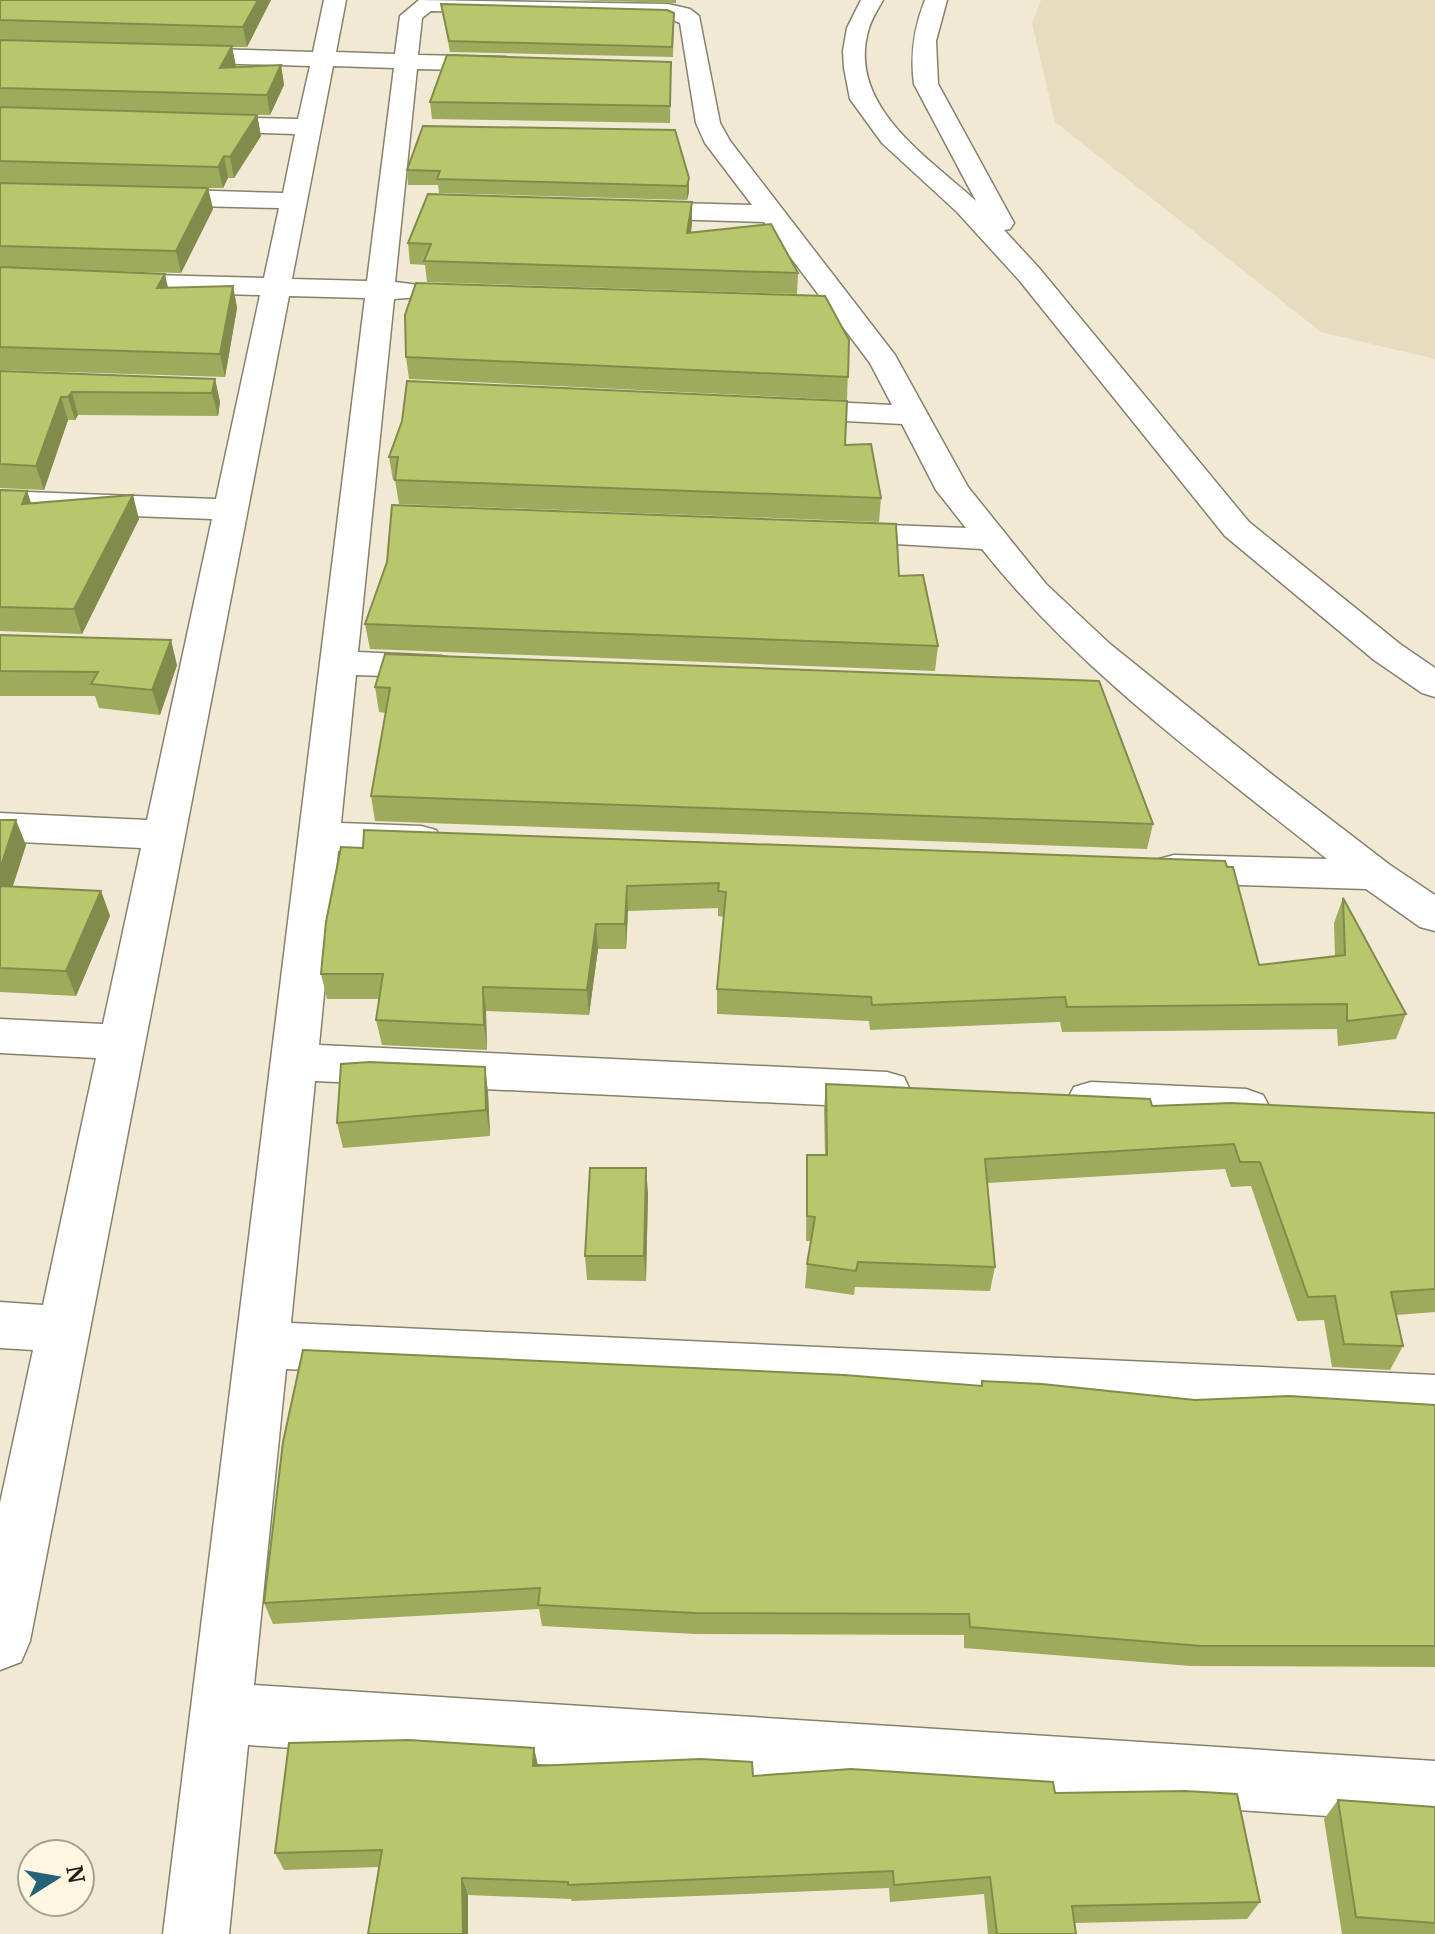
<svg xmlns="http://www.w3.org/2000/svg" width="1435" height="1934" font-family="Merriweather,serif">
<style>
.built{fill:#e7dcc0}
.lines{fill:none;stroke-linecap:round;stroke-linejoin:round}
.minor-casing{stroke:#87806d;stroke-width:3}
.major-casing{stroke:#87806d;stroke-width:3}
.minor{fill:#fff;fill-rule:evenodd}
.major{fill:#fff;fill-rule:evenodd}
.wall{fill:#9eab5d}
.shaded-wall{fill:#818b4c}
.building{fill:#b8c76c;stroke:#818b4c;stroke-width:2}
</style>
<rect width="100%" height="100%" fill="#f1e9d4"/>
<!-- built -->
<path class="built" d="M1041,0h394v359l-114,-27 -266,-210 -23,-99z"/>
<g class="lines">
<!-- minor casing -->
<g class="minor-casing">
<path id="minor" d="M324,0h22l-10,52 59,2 5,-38 19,-16 249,4 22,5 9,7 21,107 10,18 165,214 73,132 78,97 64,60 164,132 116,89 45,30v36l-15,-4 -54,-38 -192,-6 -15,-4 -6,-10 6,-10 15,-4 153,4c-120,-96 -249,-189 -345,-310l-156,-9 -5,-7 5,-7 12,-3 128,5 -30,-38 -34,-66 -113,-6 -11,-2 -5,-7 5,-7 11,-2 103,5 -22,-42 -106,-141 -130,-4 -9,-2 -4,-6 4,-6 9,-2 118,3 -47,-62 -9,-20 -16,-100 -12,-5 -237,-7 -9,7 -4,37 87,2 8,2 4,5 -4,5 -8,2 -88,-2 -22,213 24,3 4,6 -4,6 -25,2 -36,353 83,4 13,3 6,8 -6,8 -13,3 -85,-3 -15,148 80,3 15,4 6,10 -6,10 -15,4 -83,-3 -19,194 568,27 17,5 6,13 -6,13 -17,5 -572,-27 -24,242 1144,52v48l-1149,-54 -32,316 1181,76v62l-1187,-78 -19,189h-66l202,-1636 -76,-2 -259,1345 -9,21 -21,8v-167l33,-153 -33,-2v-46l43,3 53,-247 -96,-5v-34l103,5 38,-176 -141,-7v-28l147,7 65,-301 -212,-8v-20l216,8 44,-204 -260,-8v-16l264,7 15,-70 -129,-3 -9,-2 -4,-6 4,-6 9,-2 133,4 12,-59 -97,-3 -9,-2 -3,-5 3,-5 9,-2 100,2 12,-53 -136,-4 -8,-2 -3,-5 3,-5 8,-2 139,4zM333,66l61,2 -27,213 -75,-2z
M1091,1082l155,7 17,6 7,13 -7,13 -17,6 -155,-9 -17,-5 -7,-13 7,-13z"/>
</g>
<!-- major casing -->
<g class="major-casing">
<path id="major" d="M861,0h22c-5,9 -11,18 -14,28 -24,77 59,129 107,173l-62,-117c-4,-30 0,-56 11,-84h22l-11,41 2,43 76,139 -4,6 -6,1 35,38 210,254 151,122 35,24v29l-13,-4 -48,-33 -149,-124 -206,-256 -62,-68 -75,-69 -32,-44 -6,-31 -1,-17 4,-23z"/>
</g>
<!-- minor -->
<use href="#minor" class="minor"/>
<!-- major -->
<use href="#major" class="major"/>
</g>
<!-- wall -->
<path class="wall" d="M0,0h271l-24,47h-15l3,20 46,-2 3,20 -14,30 -90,-2 77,2 4,21 -27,42h-6l-5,10h-15l5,21 -32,64 -75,-2 62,17 65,-2 4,22 -12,69 -225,-7z
M567,0h109v3z
M441,4l233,9 -1,44 -223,-5z
M671,62l-1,61 -238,-4 -2,-17z
M675,130l14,62 -2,8 -248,-7 -1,-8h-30l-1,-15z
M692,202v21l-1,9 107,41 -1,21 -370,-12 -2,-17 -15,-1 -2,-21z
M849,340l-2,60 -438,-21 -3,-22z
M0,371l215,8 5,23 -2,14 -140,-1 -3,5h-7l-24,70 -44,-2z
M845,445l36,53 -2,24 -480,-18 -4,-24h-2l-4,-23z
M0,490l27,1 4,12 108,16 -57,115 -82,-3z
M899,576l39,70 -3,25 -565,-22 -5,-25z
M0,635l177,30 -17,50 -61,-7 -4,-12h-95z
M385,654l768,170 -6,25 -772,-28 -4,-25 15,-83 -7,-1 -4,-25z
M0,820l26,25 -13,41 88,5 9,25 -34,80 -76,-4z
M364,830l895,135 76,-9 -1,-33 9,-25 63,116 -10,25 -58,7 -1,-17 -275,3 -2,-10 -190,8 -1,-9 -152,-7v-25l7,-72 -6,-1v-8l-90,3 -2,38h-28l-9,66 -103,-4 1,39 -105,-5 -6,-25 3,-21h-52l-6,-25 42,-126z
M485,1067l3,26 2,43 -147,12 -6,-25z
M826,1084l326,22 283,7v199l-39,3 7,31 -13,24 -58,-3 -8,-47 -27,1 -46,-135 -20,1 -6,-18 -238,14 8,84 -5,24 -135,-4 -1,8 -49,-7 2,-24 4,-23h-5l1,-86h18l-1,-46z
M648,1193l-2,88 -59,-1 -2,-24z
M982,1381l213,19 240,5v262l-244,-1 -227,-18v-13l-268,-1 -154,-8 -3,-17 -266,15 -9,-21 717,-217z
M534,1748l4,17 215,11 302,17 205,109 -13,17 -173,4 2,11h-88l-4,-40 -94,8 -1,-14 -317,13 -1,-2 -103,-4 -89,-28 -95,3 -9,-17z
M1338,1800l97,7v127h-93l-18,-115z"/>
<!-- shaded-wall -->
<path class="shaded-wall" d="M258,0h13l-24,47 -4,-20z
M232,46l4,20 -12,22 -4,-20z
M281,65l3,20 -14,30 -3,-20z
M257,115l4,21 -27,42 -4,-21z
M224,156l4,22 -5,10 -5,-21z
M689,178v14l-2,8v-14z
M208,188l5,21 -32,64 -5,-22z
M692,202v21l-4,31 -1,-21z
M165,274l5,22 -13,-8z
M233,286l4,22 -12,69 -5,-23z
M215,379l5,23 -2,14 -6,-23z
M72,392l6,23 -3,5 -7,-23z
M61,397l7,23 -24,70 -8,-24z
M27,491l8,24 -13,-11z
M133,495l6,24 -57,115 -8,-25z
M171,640l6,25 -17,50 -8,-25z
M16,820l10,25 -21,65 -5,-12v-29z
M627,886l1,25 -2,38 -1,-25z
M101,891l9,25 -34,80 -10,-25z
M596,924l2,25 -9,66 -2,-25z
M483,987l3,24 1,39 -3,-25z
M485,1067l3,26 2,43 -4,-26z
M646,1168l2,25 -2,88 -2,-25z
M534,1748l4,19 -5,-1z
M462,1878l6,17v39h-5z"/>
<!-- building -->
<path class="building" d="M0,0h258l-15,27 -243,-7z
M441,4l226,6 7,3 -2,34 -223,-6z
M0,40l232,6 -12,22 61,-3 -14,30 -267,-7z
M447,55l224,7 -1,44 -240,-4z
M0,107l257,8 -27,42 -6,-1 -6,11 -218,-6z
M423,126l252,4 14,48 -2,8 -250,-7 3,-8 -33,-1z
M0,183l208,5 -32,63 -176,-5z
M428,194l264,8 -5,31 84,-9 27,49 -374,-12 7,-17 -23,-1z
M0,267l165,7 -8,14 76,-2 -13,68 -220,-7z
M416,283l409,13 24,44 -1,37 -442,-20 -1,-42z
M0,371l215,8 -3,14 -140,-1 -4,5h-7l-25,69 -36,-2z
M407,381l440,20 -2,44 26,-1 10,54 -486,-18 3,-23h-9l13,-36z
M0,490l27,1 -5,13 111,-9 -59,114 -74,-2z
M392,505l504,19 3,52 24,-1 15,71 -573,-22 22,-62z
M0,635l171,5 -19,50 -61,-6 7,-12 -98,-1z
M385,654l714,27 54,143 -782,-28 19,-108 -15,-1z
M0,820h16l-16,49z
M364,830l861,31 2,6h6l26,98 86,-10 -2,-57 63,116 -59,7v-17l-280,3 -2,-10 -193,8 -1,-8 -154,-8 9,-97 -8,-1 1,-8 -92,3 -2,38h-29l-9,66 -104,-3 1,38 -108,-5 7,-46h-62l5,-52 15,-75 22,1z
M0,886l101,5 -35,80 -66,-3z
M370,1062l115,5 1,43 -149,13 4,-59z
M826,1084l324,15 2,7 79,-3 204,10v176l-44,3 12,54 -59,-2 -9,-48 -27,1 -48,-135h-20l-6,-18 -249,15 10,108 -137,-5 -2,9 -49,-7 8,-47 -8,-1v-61h20z
M590,1168h56l-2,88h-59z
M303,1350l541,25 138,11v-5l60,3 153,16 94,-4 146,9v241h-234l-231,-19 -1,-13 -274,-1 -157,-8 2,-17 -276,15 19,-161z
M409,1740l125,8 -1,18 168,-7 51,3 1,14 98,-7 202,13 2,11 130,-2 52,3 23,108 -188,4 4,28h-79l-7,-57 -96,8 -1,-14 -325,14v-3l-106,-4 1,56h-95l14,-84 -107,3 14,-110z
M1338,1800l97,7v116l-79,-6z"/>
<!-- north arrow -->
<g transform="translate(56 1878) rotate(79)"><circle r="38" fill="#fef6e1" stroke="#a6a091" stroke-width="2"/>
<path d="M0-6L14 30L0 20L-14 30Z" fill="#236277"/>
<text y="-12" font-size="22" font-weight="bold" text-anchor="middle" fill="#222018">N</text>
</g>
</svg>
